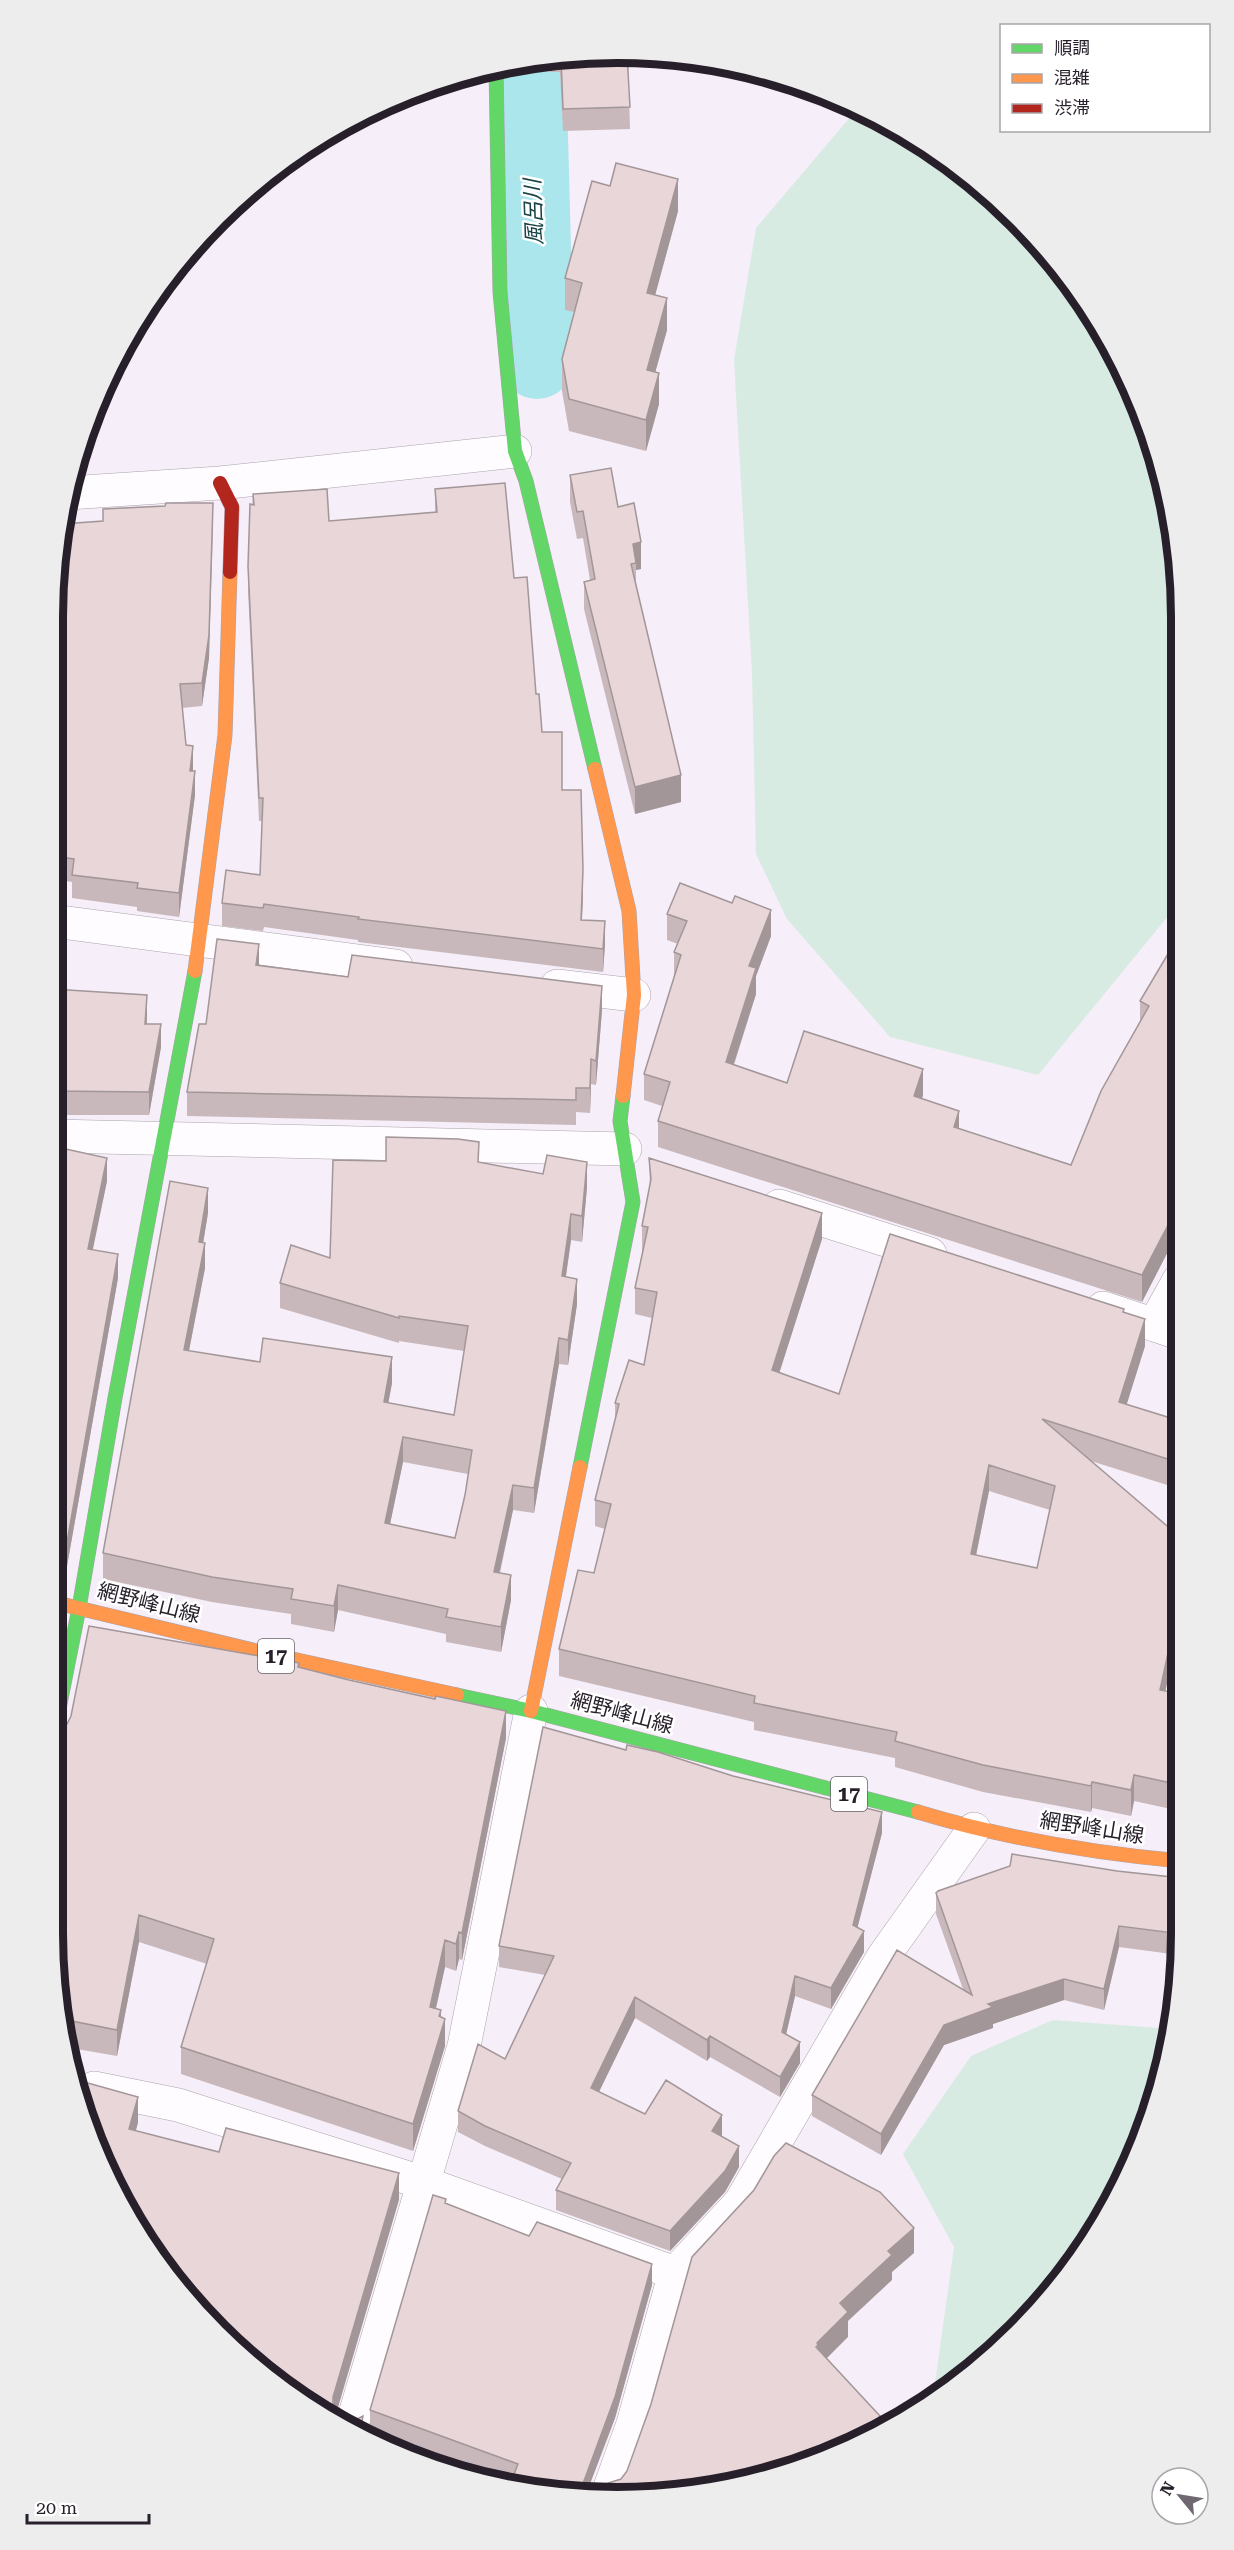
<svg xmlns="http://www.w3.org/2000/svg" width="1234" height="2550" font-family="'Roboto Serif','Noto Sans JP',serif">
<style>
.green{fill:#d7ebe3}
.lines{fill:none;stroke-linecap:round;stroke-linejoin:round}
.river{stroke:#abe6ed;stroke-width:74}
.street-casing{stroke:#aba3ad;stroke-width:34}
.fast-casing{stroke:#aba3ad;stroke-width:15}
.slow-casing{stroke:#aba3ad;stroke-width:15}
.jam-casing{stroke:#aba3ad;stroke-width:15}
.street{stroke:#fefcfe;stroke-width:33}
.fast{stroke:#63d668;stroke-width:14}
.slow{stroke:#ff974d;stroke-width:14}
.jam{stroke:#b3261e;stroke-width:14}
.wall{fill:#c8b8bb;fill-rule:evenodd}
.shaded-wall{fill:#a29698}
.building{fill:#e8d6d9;stroke:#a29698;stroke-width:1.5;fill-rule:evenodd}
.labels{text-anchor:middle;stroke-width:5;stroke-linejoin:round;paint-order:stroke}
.shield{fill:#fff;stroke:#68626a;stroke-width:1.5}
.shield-label{font-size:20px;font-weight:bold;fill:#271f2a}
.street-label{font-size:21px;fill:#271f2a;stroke:#fff}
.water-label{font-size:22px;font-style:italic;fill:#1b4447;stroke:#fff}
.rim{fill:none;stroke:#271f2a;stroke-width:8}
</style>
<rect width="100%" height="100%" fill="#f6eef8"/>
<!-- green -->
<path class="green" d="M857,109l104,60 104,104 73,128 39,142 1,361 -140,171 -148,-38 -103,-118 -31,-65 -4,-181 -18,-313 22,-132z
M1053,2020l119,9 -1,14 -33,106 -97,156 -81,76 -27,17 21,-151 -51,-93 68,-98z"/>
<g class="lines">
<!-- river -->
<path class="river" d="M529,61l8,301"/>
<!-- street casing -->
<g class="street-casing">
<path id="street" d="M68,493l152,-10 295,-32
M53,921l343,45
M557,986l77,9
M53,1136l572,13
M779,1206l151,48
M1103,1308l76,25
M1154,1325l25,-45
M94,2088l84,17 246,78 251,90
M351,2428l113,-382 67,-335
M609,2490l24,-66 42,-151 65,-70 143,-246 91,-128"/>
</g>
<!-- fast casing -->
<g class="fast-casing">
<path id="fast" d="M496,67l4,225 15,159 11,30 69,288
M580,1467l53,-265 -13,-81 3,-25
M457,1695l74,16 387,101
M53,1739l26,-131 36,-210 80,-427"/>
</g>
<!-- slow casing -->
<g class="slow-casing">
<path id="slow" d="M595,769l34,142 5,84 -11,101
M195,971l30,-236 5,-163
M53,1602l212,51 192,42
M531,1711l49,-244
M918,1812c86,26 174,41 263,49"/>
</g>
<!-- jam casing -->
<g class="jam-casing">
<path id="jam" d="M220,483l12,24 -2,65"/>
</g>
<!-- street -->
<use href="#street" class="street"/>
<!-- fast -->
<use href="#fast" class="fast"/>
<!-- slow -->
<use href="#slow" class="slow"/>
<!-- jam -->
<use href="#jam" class="jam"/>
</g>
<!-- wall -->
<path class="wall" d="M617,52l48,5 -37,2 2,70 -67,2 -3,-59h-10v-13z
M678,211l-23,84 12,35 -12,42 4,32 -13,47 -77,-20 -7,-40v-32l12,-47 -9,-2v-32z
M570,475l48,32 23,62 -5,1v15l45,217 -46,12 -51,-205v-27l6,-2 -7,-42 -6,1 -7,-37z
M435,489l79,89 28,154 20,58 21,103 -1,27 23,24 -2,28 -245,-30v-2l-94,-13 -1,4 -41,-5v-23l38,-28 2,-54h-3l-11,-231v-24l5,-72 76,27 106,-9z
M103,509l110,18 -4,131 -7,48 -20,2 4,37 7,26 2,24 -16,122 -42,-6v-4l-65,-9v-16l-20,-3v-262l51,-96z
M667,914l104,22 -15,40v18l-22,71 53,18 136,12 -1,4 37,30 112,36 69,-143v-21l38,-64 1,293 -37,72 -484,-155v-26l4,-15 -18,-6v-26l30,-98v-24l4,-8 -11,-4z
M259,965l343,45 -6,75 -5,-1 -1,29 -14,-1v13l-389,-9v-24l19,-68z
M52,989l95,29v6l14,23 -12,68h-97z
M52,1146l55,35 -15,69 26,28 -51,288 -15,-3z
M649,1158l173,81 -43,133 60,22 285,-82 21,34 -19,59 51,15 3,-7v76l-89,-28 89,76v92l-1,-1 -14,63 16,3 -5,116 -42,-9 -3,15 -39,-8 -1,4 -108,-20 -88,-25v-9l-141,-28v-8l-195,-46v-27l35,-76 11,-44 -10,-3v-26l20,-79v-18l29,-38 8,-47 -17,-4v-26l7,-35v-27l8,-38zM989,1491l61,19 -13,58 -61,-13z
M386,1161l93,1 108,25 -5,55 -11,-2 -5,37 11,27 -9,61 -9,-1 -25,149 -21,-3 -13,63 11,27 -10,52 -55,-10v-8l-108,-24 -4,22 -43,-8v-10l-79,-12 -109,-23v-26l105,-340 -5,30 2,25 -16,83 203,32 -4,20 66,12 10,-64 -65,-10v2l-119,-35v-25l50,-25zM403,1462l65,12 -3,21 -10,43 -65,-14z
M299,1667l207,71 -44,222 -3,-1 -3,12 -11,-4 -9,42 5,8 4,29 -32,105 -232,-77v-27l26,-83 -68,-22 -22,114 -46,-8 -19,-115 8,-203z
M882,1833l-25,94 7,25 -33,57 -36,-13 -9,38 14,29 -20,34 -70,-40 -3,4 -72,-43 -36,74 46,22 77,21 -1,1 18,31 -14,25 -55,59 -114,-41v-20l6,-11 -77,-33 -27,-14v-21l47,-52 40,-84 -46,-8v-21z
M936,1893l245,40 -2,22 -60,-8 -15,63 -40,-10 -71,24v4l-49,17 -63,110 -69,-39v-21l151,-106 -27,-75z
M446,2203l206,82 -37,133 -27,71 -79,-2 2,-5 -141,-51v-21z"/>
<!-- shaded-wall -->
<path class="shaded-wall" d="M678,179v32l-31,114v-32z
M667,298v32l-20,72v-32z
M659,373v31l-13,47v-31z
M213,503l-4,155 -7,48v-23z
M641,542v27l-5,1v-7l-3,-19z
M193,746v23l-3,26v-24z
M195,771v24l-16,122v-24z
M681,775v27l-46,12v-27z
M583,870v23l-2,50v-23z
M771,910v26l-15,40v18l-30,94v-26l23,-96z
M605,921v23l-2,28v-23z
M259,944v24l-3,-3z
M602,986v24l-6,75v-24z
M147,995v23l-2,29v-23z
M161,1024v23l-12,68v-23z
M591,1059v25l-1,29v-25z
M923,1069v26l-9,27v-26z
M959,1111v26l-5,-10z
M107,1158v23l-19,92v-24z
M587,1162v25l-5,55v-26z
M208,1188v25l-9,55v-26z
M1179,1204v26l-37,72v-27z
M822,1213v26l-50,157v-26z
M571,1214v26l-9,62v-26z
M205,1243v25l-21,108v-26z
M118,1254v24l-51,288v-24z
M577,1279v25l-9,61v-25z
M1145,1319v27l-26,83v-27z
M559,1338v26l-25,149v-25z
M392,1357v26l-8,44v-25z
M403,1437v25l-18,86v-25z
M989,1465v26l-18,89v-26z
M513,1485v25l-19,87v-25z
M511,1575v25l-10,52v-25z
M338,1585v25l-4,22v-26z
M1179,1602v26l-19,88v-26z
M506,1711v27l-44,222v-27z
M1181,1762v26l-5,22v-26z
M1134,1775v26l-3,15v-26z
M1092,1782v26l-1,4v-26z
M882,1812v21l-29,112v-20z
M139,1915v27l-22,114v-26z
M1119,1926v21l-15,63v-21z
M864,1931v21l-33,57v-21z
M459,1932v27l-3,12v-27z
M445,1940v27l-15,67v-27z
M795,1976v20l-13,56v-20z
M1064,1979v21l-71,24v4l-49,17 -63,110v-21l63,-109 44,-21z
M635,1997v21l-44,90v-20z
M441,2010v22l4,-13v27l-32,105v-27z
M710,2036v21l-3,4v-21z
M800,2042v21l-20,34v-20z
M138,2097v26l-9,32v-26z
M722,2115v20l-10,16v-20z
M739,2146v21l-14,25 -55,59v-20z
M399,2173v27l-65,221 -1,-24z
M914,2228v25l-22,19v8l-44,41v16l-30,30 -1,-24 23,-40 48,-52z
M652,2264v21l-37,133 -27,71h-7z
M363,2416v16l-3,-1z
M880,2416v15l-13,8 -6,2v-6z"/>
<!-- building -->
<path class="building" d="M617,52l10,2 3,53 -67,2 -2,-51z
M616,163l62,16 -31,114 20,5 -20,72 12,3 -13,47 -77,-21 -7,-40 20,-76 -17,-5 27,-97 18,5z
M611,468l7,39 16,-4 7,39 -8,2 3,19 -5,1 50,211 -46,12 -51,-205 11,-3 -12,-68 -6,1 -7,-37z
M505,483l9,95 13,-1 9,117h3l3,38h20v58h19l2,80 -2,50 24,1 -2,28 -245,-30 1,-2 -95,-13 -1,4 -41,-5 4,-33 34,5 3,-77h-4l-11,-232 2,-62 4,1 -1,-11 74,-5 2,32 108,-9 -2,-23z
M166,503h47l-4,132 -7,48 -22,1 6,61 7,1 -3,25h5l-16,122 -42,-5 1,-5 -66,-8 2,-16 -22,-3v-239l10,-93 41,-3v-12l62,-3z
M680,883l52,20 3,-7 36,14 -22,56 7,2 -30,94 61,21 17,-52 119,38 -9,27 45,15 -5,16 117,38 30,-74 48,-85 -9,-5 38,-64 1,267 -37,71 -484,-154 12,-39 -26,-8 37,-119 -7,-3 13,-31 -20,-7z
M217,939l42,5 -3,21 92,12 4,-22 250,31 -6,75 -5,-2 -1,29h-14v12l-389,-8 12,-68h7z
M52,989l95,6 -2,29h16l-12,68 -97,-1z
M386,1137l72,2 21,3 -1,20 65,12 4,-19 40,7 -5,54 -11,-2 -9,62 15,3 -9,61 -9,-2 -25,150 -21,-3 -19,87 17,3 -10,52 -55,-10 2,-8 -110,-24 -4,21 -43,-7 2,-10 -81,-12 -109,-24 67,-372 38,7 -9,54 6,1 -21,107 76,12 3,-24 129,19 -8,45 70,13 14,-89 -69,-10v2l-119,-35 11,-38 39,13 3,-98 53,1zM403,1437l69,13 -7,45 -10,43 -70,-15z
M52,1146l55,12 -19,91 30,5 -51,288 -15,-3z
M649,1158l173,55 -50,157 67,24 51,-160 234,75 -1,3 22,7 -26,83 58,18 3,-7v50l-138,-44 138,118v66l-1,-1 -19,88 21,4v68l-5,22 -42,-9 -3,15 -39,-8 -1,4 -108,-21 -88,-24 2,-9 -143,-29 1,-7 -196,-47 19,-79 16,3 17,-69 -16,-4 24,-96 -4,-1 14,-43 15,5 13,-73 -22,-4 13,-61 -6,-1 9,-47zM989,1465l66,21 -18,82 -66,-14z
M89,1626l210,37 -1,4 51,13 86,19 1,-3 70,15 -44,222 -3,-1 -3,12 -11,-4 -15,67 11,3 -2,6 6,3 -32,105 -232,-77 33,-108 -75,-24 -22,115 -50,-10 -15,-87v-203h8l7,-6 4,-8z
M543,1727l83,23 1,-5 31,7 75,24 149,36 -29,113 11,6 -33,57 -36,-12 -13,56 18,10 -20,35 -70,-41 -3,4 -72,-43 -44,91 54,26 21,-34 56,35 -10,16 27,15 -14,25 -55,60 -114,-41 15,-27 -86,-37 -27,-15 20,-67 27,15 49,-103 -55,-10z
M1012,1854l105,17 64,7v56l-62,-8 -15,63 -40,-10 -76,25 5,3 -49,18 -63,109 -69,-39 85,-145 75,45 -36,-102 2,-2 72,-25z
M77,2080l61,17 -9,32 90,23 7,-24 173,45 -66,224v10l5,8 8,5h9l8,-4 -3,15 -26,-9 -89,-65 -76,-80 -86,-162z
M786,2143l94,49 34,36 -26,23 4,4 -52,48 8,9 -31,31 1,2 -2,2 64,69 -19,19 4,5 -174,53 -84,-3 1,-7 13,-4 6,-8 24,-67 41,-147 62,-67 20,-34z
M433,2195l13,4 -1,4 84,33 8,-14 115,42 -37,133 -34,92 -72,-2 9,-23 -148,-54z"/>
<g class="labels">
<!-- shield labels -->
<g class="shield">
<rect x="258" y="1639" width="36" height="34" rx="4.5"/>
<rect x="831" y="1777" width="36" height="34" rx="4.5"/>
</g>
<g class="shield-label">
<text x="276" y="1663">17</text>
<text x="849" y="1801">17</text>
</g>
<!-- street labels -->
<g class="street-label">
<text transform="translate(149 1603) rotate(14)" y="7">網野峰山線</text>
<text transform="translate(622 1713) rotate(15)" y="7">網野峰山線</text>
<text transform="translate(1092 1828) rotate(9)" y="7">網野峰山線</text>
</g>
<!-- water labels -->
<g class="water-label">
<text transform="translate(533 212) rotate(-92)" y="8">風呂川</text>
</g>
</g>
<!-- crop -->
<path d="M0 0H1234V2550H0ZM617 63H617A554 554 0 0 1 1171 617V1933A554 554 0 0 1 617 2487H617A554 554 0 0 1 63 1933V617A554 554 0 0 1 617 63Z" fill="#eeedee" fill-rule="evenodd"/>
<path class="rim" d="M617 63H617A554 554 0 0 1 1171 617V1933A554 554 0 0 1 617 2487H617A554 554 0 0 1 63 1933V617A554 554 0 0 1 617 63Z"/>
<!-- legend -->
<rect x="1000" y="24" width="210" height="108" fill="#ffffff" stroke="#a9a5aa" stroke-width="1.5"/>
<rect x="1012" y="44" width="30" height="9" fill="#63d668" stroke="#a9a5aa" stroke-width="1.5"/>
<text x="1054" y="54" font-size="18" fill="#271f2a">順調</text>
<rect x="1012" y="74" width="30" height="9" fill="#ff974d" stroke="#a9a5aa" stroke-width="1.5"/>
<text x="1054" y="84" font-size="18" fill="#271f2a">混雑</text>
<rect x="1012" y="104" width="30" height="9" fill="#b3261e" stroke="#a9a5aa" stroke-width="1.5"/>
<text x="1054" y="114" font-size="18" fill="#271f2a">渋滞</text>
<!-- north arrow -->
<g transform="translate(1180 2496) rotate(300)"><circle r="28" fill="#ffffff" stroke="#a9a5aa" stroke-width="1.5"/>
<path d="M0-4.5L10 22L0 15L-10 22Z" fill="#6f6772"/>
<text y="-9" font-size="16" font-weight="bold" text-anchor="middle" fill="#271f2a">N</text>
</g>
<!-- scale -->
<path d="M27 2514v9h122v-9" fill="none" stroke="#271f2a" stroke-width="3"/>
<text x="36" y="2514" font-size="18" fill="#271f2a" stroke="#ffffff" stroke-width="4.5" paint-order="stroke">20 m</text>
</svg>
